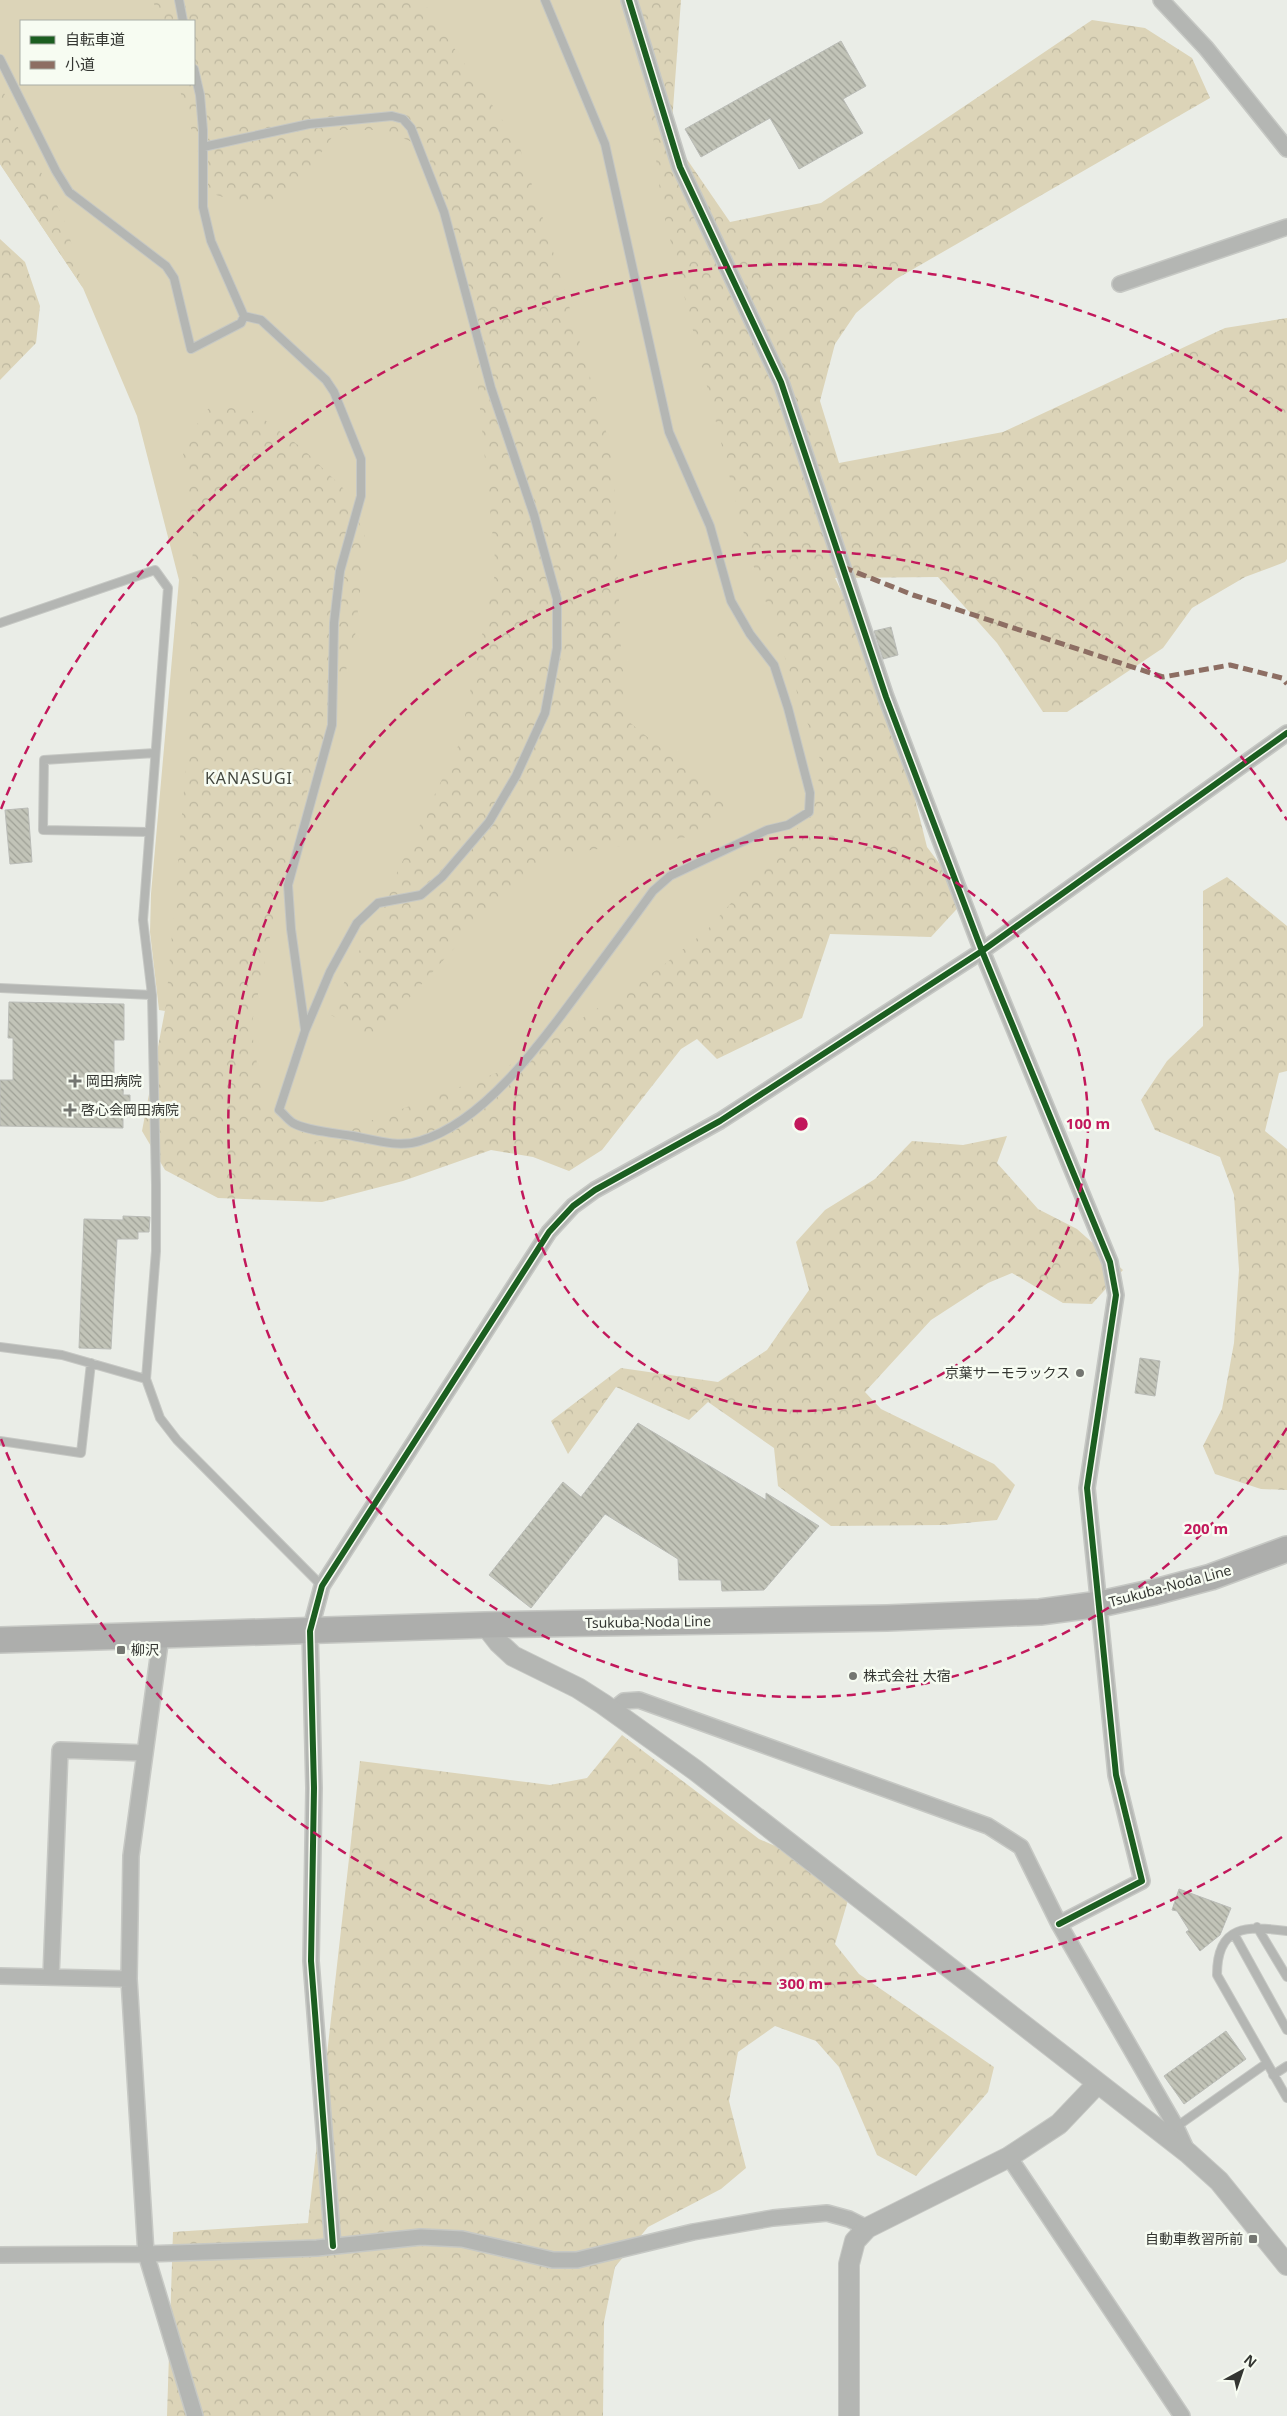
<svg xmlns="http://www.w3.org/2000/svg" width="1287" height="2416" font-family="'Noto Sans','Noto Sans JP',sans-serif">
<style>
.grass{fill:#dcd4b8;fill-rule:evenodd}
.forest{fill:url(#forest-crowns)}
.building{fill:url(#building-back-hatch);stroke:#babcb7}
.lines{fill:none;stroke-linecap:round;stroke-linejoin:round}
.service-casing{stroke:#c6c8c4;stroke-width:10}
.minor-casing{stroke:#c6c8c4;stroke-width:18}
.tertiary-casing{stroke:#c6c8c4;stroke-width:22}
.primary-casing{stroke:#c6c8c4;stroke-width:28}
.service{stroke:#b4b6b3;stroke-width:8}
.minor{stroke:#b4b6b3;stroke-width:15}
.tertiary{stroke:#b4b6b3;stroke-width:20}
.primary{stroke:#adaeac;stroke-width:25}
.quiet{stroke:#8d6e63;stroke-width:5;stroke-dasharray:10 5;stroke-linecap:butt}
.cycleway-casing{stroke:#f7fcf2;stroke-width:9}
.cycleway{stroke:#1b5e20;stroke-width:6}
.ring{fill:none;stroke:#c2185b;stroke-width:2.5;stroke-dasharray:9 6}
.poi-dot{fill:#747671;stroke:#f7fcf2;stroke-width:2}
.labels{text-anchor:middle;stroke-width:5;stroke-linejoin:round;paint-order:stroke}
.poi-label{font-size:14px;fill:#343632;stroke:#f7fcf2;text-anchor:start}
.street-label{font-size:14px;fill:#343632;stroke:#f7fcf2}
.quarter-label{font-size:16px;letter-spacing:1px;fill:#444840;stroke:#f7fcf2}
.centre{fill:#c2185b;stroke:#f7fcf2;stroke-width:2.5}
.ring-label{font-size:15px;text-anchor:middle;font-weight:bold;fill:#c2185b;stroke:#f7fcf2;stroke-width:5;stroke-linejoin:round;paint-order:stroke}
</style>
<defs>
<pattern id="forest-crowns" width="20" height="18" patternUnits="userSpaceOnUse" patternTransform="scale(1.25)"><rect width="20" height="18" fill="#dcd4b8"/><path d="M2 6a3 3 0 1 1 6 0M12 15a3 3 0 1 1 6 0" fill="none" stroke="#bdb79f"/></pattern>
<pattern id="building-back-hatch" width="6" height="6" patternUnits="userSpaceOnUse" patternTransform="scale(1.25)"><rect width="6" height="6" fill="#c2c4b8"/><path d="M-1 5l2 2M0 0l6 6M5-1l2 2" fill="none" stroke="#9ea096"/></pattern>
</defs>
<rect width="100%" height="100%" fill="#eaede7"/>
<!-- grass -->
<path class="grass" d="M0,0h622l298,826 -501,326 -209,-3 30,-126 -81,-13 -9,-78 1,-38 28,-314 -42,-164 -54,-128 -83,-124zM21,21h173v63h-173z"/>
<!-- forest -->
<path class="forest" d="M153,0h269l97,145 28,86 66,224 8,197 7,69 102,84 -34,31 -150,20 -89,89 -84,93 -44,-24 130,-270 37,-175 -22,-220 -24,-134 -25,-67 -40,-18h-48l-44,63 -42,13 -41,-13 -32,-109h16v-63h-35z
M636,0h45l-10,136 59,86 91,-19 271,-183 53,8 47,30 18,40 -314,181 -40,34 -21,31 -15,57 19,62 164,-31 222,-104 62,-10v241l-2,3 -40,15 -53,31 -29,40 -96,64h-24l-46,-69 -59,-66 -103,1 35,73 42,136 15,60 39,52 -35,38 -101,-3 -28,84 -85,41 -20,-20 -16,10 -79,101 -33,21 -36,-14 -42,-7 -88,31 -81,21 -104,-4 -53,-28 -23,-39 24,-126 23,-274 4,-198 -11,-88 29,-40 42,6 49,37 44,43 20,48 -12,106 -66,206 -37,176 12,73 52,42 184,-70 162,-105 46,-37 96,-108 20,-54 -75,-218 -86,-343z
M0,83l22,54 26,48 19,42 16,61 -83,-124z
M0,239l25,23 15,44 -4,37 -36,37z
M1227,877l60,49v145l-8,2 -14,58 22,18v341l-26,-1 -46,-15 -12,-28 19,-37 12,-66 5,-73 -5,-75 -14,-38 -65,-27 -14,-30 26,-39 36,-35v-135z
M1007,1136l-10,27 41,46 39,20 46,41 -31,34 -29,-1 -51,-30 -24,10 -57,37 -66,72 16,17 113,55 21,21 -18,35 -53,5 -113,1 -53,-40 -4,-38 -66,-46 -19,18 -73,-33 -48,67 -17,-33 70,-53 97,14 49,-32 42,-60 -13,-48 29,-32 50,-31 37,-38 51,4z
M622,1735l137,104 95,41 -19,64 24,30 135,93 -6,25 -72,84 -39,-21 -38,-88 -23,-26 -41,-15 -37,26 -9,49 17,67 -25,21 -73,38 -33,40 -11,55 -1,94h-436l6,-184 135,-9 52,-462 190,24 37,-7z"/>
<!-- building -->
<path class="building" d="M841,41l25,45 -23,13 20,34 -64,36 -29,-51 -69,39 -16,-28z
M891,627l7,28 -15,4 -9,-28z
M28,808l4,54 -22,2 -5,-54z
M9,1002l115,2v36h-10v40h10l-1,15h7v17h-7v16l-123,-2v-46h13v-42h-5z
M123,1216l27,1 -1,15h-11v7h-21l-6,110 -32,-1 5,-129 39,1z
M1140,1358l20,3 -5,35 -20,-3z
M638,1423l128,77v-7l53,33 -55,64 -42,1 -1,-11h-42l-1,-21 -73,-45 -74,94 -42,-33 74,-93 18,15z
M1179,1889l52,19 -11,27 -20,16 -14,-19 3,-2 -12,-19 -5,-1z
M1226,2031l20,28 -62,45 -20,-28z"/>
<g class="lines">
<!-- service casing -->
<g class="service-casing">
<path id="service" d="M179,0l4,21
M0,59l56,112 13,21 97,74 8,12 17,71 50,-26 3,-7 -33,-75 -8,-34v-77l-3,-35 -6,-26
M203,147l106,-23 83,-8 11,3 8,9 33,84 47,176 43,127 23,84v49l-12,65 -29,63 -27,46 -47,55 -21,18 -43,8 -21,20 -27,49 -25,59 -26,79c5,4 9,10 14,13 14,8 43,10 60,13 21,4 46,12 67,5 65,-19 124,-102 163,-155 23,-31 47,-63 70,-95l17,-15 97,-46 21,-5 21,-13 1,-19 -22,-85 -14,-43 -24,-31 -19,-33 -21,-75 -41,-94 -64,-288 -60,-144
M244,316l17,4 65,60 8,12 27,67v37l-21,75 -6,52 -2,102 -44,160 3,44 14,100
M0,623l155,-53 13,18 -25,332 9,75 4,189v67l-10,128 14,39 17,22 145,146
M149,832l-106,-2 1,-70 111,-7
M0,988l152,7
M0,1347l62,8 84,24
M0,1441l81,12 10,-90
M1257,1927l30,50
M1287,1931c-40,-5 -70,-7 -70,44l70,123
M1234,1934l53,96
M1273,2075l14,-9
M1176,2127l91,-64"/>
</g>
<!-- minor casing -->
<g class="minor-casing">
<path id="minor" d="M629,0l51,167 101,215 105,315 96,254 128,311 6,33 -29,193 29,287 26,106 -83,43
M1161,0l45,48 81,101
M1120,284l167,-57
M161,1636l-30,220 -2,123 17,275 49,162
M613,1710l11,-9 15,-1 349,126 33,21 38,77 117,203 11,24
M0,1976l129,3
M51,1977l9,-227 85,3
M1009,2157l173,259
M333,2246l-22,-285 3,-173 -4,-157 12,-45 227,-354 24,-26 22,-16 125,-69 262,-170 305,-218
M0,2255l146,-1 171,-6 104,-11 41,2 91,21h24l116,-28 80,-14 54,-5 22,6 18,9"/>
</g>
<!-- tertiary casing -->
<g class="tertiary-casing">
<path id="tertiary" d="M485,1625l14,18 14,13 65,32 25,16 92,66 493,383 31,28 68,84
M849,2416v-152l6,-23 12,-13 142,-71 50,-33 39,-41"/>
</g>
<!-- primary casing -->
<g class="primary-casing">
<path id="primary" d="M0,1640l485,-15 402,-7 153,-6 60,-8 55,-12 56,-15 76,-28"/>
</g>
<!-- service -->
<use href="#service" class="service"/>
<!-- minor -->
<use href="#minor" class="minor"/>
<!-- tertiary -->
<use href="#tertiary" class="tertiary"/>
<!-- primary -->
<use href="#primary" class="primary"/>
<!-- quiet -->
<path class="quiet" d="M843,567l70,28 250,82 67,-12 52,13 5,6"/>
<!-- cycleway casing -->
<g class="cycleway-casing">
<path id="cycleway" d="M629,0l51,167 101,215 105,315 96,254 128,311 6,33 -29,193 29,287 26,106 -83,43
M333,2246l-22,-285 3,-173 -4,-157 12,-45 227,-354 24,-26 22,-16 125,-69 262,-170 305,-218"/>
</g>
<!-- cycleway -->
<use href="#cycleway" class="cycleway"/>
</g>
<!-- distance rings -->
<g class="ring">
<circle cx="801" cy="1124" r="287"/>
<path d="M1287 1428A573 573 0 1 1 1287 820"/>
<path d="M1282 1837A860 860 0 0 1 1 1439M1 809A860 860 0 0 1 1282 411"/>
</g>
<!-- markers -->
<g class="poi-dot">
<path d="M72.5 1073.5h5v5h5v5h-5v5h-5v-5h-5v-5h5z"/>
<path d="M67.5 1102.5h5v5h5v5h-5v5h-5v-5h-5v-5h5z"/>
<circle cx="1080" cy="1373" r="5"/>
<rect x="116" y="1645" width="10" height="10" rx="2.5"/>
<circle cx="853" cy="1676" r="5"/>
<rect x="1248" y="2234" width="10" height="10" rx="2.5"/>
</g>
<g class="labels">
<!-- poi labels -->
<g class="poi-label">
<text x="86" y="1086">岡田病院</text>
<text x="81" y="1115">啓心会岡田病院</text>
<text x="1070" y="1378" text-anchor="end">京葉サーモラックス</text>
<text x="131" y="1655">柳沢</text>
<text x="863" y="1681">株式会社 大宿</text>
<text x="1243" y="2244" text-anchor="end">自動車教習所前</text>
</g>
<!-- street labels -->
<g class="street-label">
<text transform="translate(1170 1586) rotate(-15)" y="5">Tsukuba-Noda Line</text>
<text transform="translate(648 1622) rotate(-1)" y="5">Tsukuba-Noda Line</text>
</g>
<!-- quarter labels -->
<g class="quarter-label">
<text x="249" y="784">KANASUGI</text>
</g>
</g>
<circle cx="801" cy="1124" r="8" class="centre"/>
<g class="ring-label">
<text x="1088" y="1129">100 m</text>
<text x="1206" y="1534">200 m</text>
<text x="801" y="1989">300 m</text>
</g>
<!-- legend -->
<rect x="20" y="20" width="175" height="65" fill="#f7fcf2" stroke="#a9ada5"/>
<rect x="30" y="36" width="25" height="8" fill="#1b5e20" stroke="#a9ada5"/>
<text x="65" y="45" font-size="15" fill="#343632">自転車道</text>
<rect x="30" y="61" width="25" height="8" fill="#8d6e63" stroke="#a9ada5"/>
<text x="65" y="70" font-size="15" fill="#343632">小道</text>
<!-- north arrow -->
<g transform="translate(1242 2371) rotate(40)" stroke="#f7fcf2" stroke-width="4" paint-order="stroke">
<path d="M0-4L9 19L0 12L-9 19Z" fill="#343632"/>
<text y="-8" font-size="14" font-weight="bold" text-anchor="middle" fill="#343632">N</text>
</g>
</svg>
